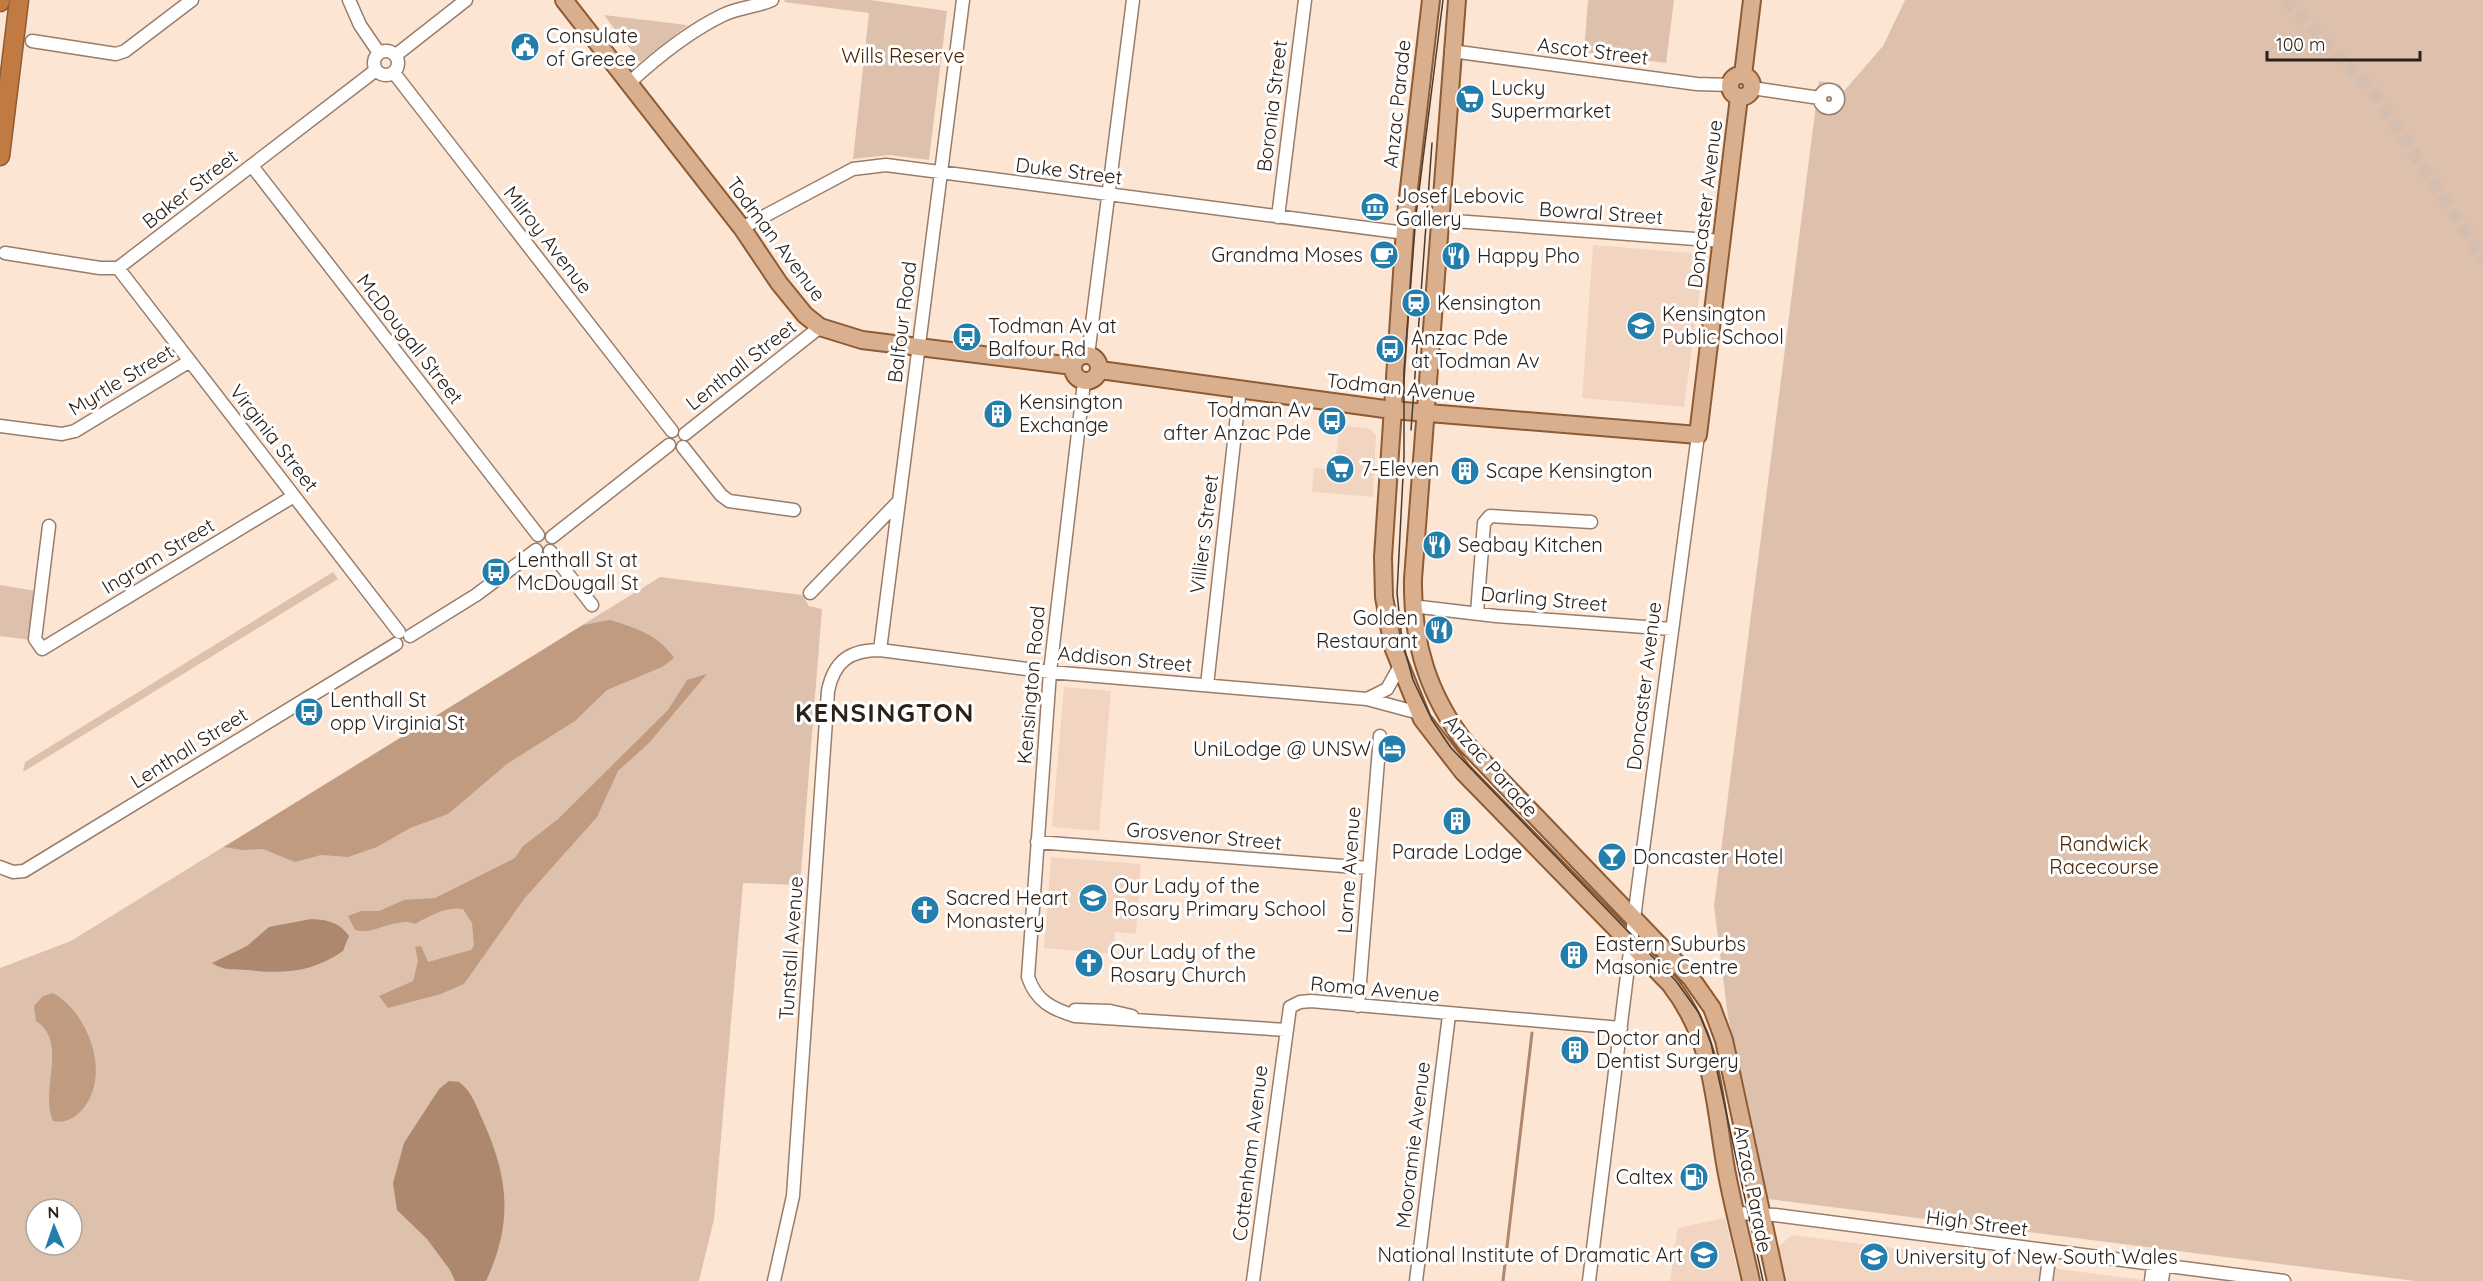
<svg xmlns="http://www.w3.org/2000/svg" width="2483" height="1281" font-family="Quicksand,sans-serif">
<style>
.built{fill:#f2d5c1}
.green{fill:#ddc1ad;fill-rule:evenodd}
.forest{fill:#c19b80}
.water{fill:#ad886e}
.lines{fill:none;stroke-linecap:round;stroke-linejoin:round}
.stream{stroke:#ad886e;stroke-width:3}
.minor-tunnel{stroke:#d3beaf;stroke-width:12;stroke-dasharray:12 6;stroke-linecap:butt}
.minor-casing{stroke:#987d6a;stroke-width:15}
.major-casing{stroke:#8d5b34;stroke-width:20}
.highway-casing{stroke:#8d5b34;stroke-width:21}
.minor{stroke:#fff;stroke-width:12}
.major{stroke:#daaf8e;stroke-width:16}
.highway{stroke:#c17a42;stroke-width:18}
.tram{stroke:#473b32;stroke-width:1.5}
.labels{text-anchor:middle;stroke-width:6;stroke-linejoin:round;paint-order:stroke}
.poi-label{font-size:20px;fill:#2c2119;stroke:#fff;text-anchor:start}
.street-label{font-size:20px;fill:#2c2119;stroke:#fff}
.park-label{font-size:20px;fill:#482302;stroke:#fff}
.district-label{font-size:26px;font-weight:bold;letter-spacing:1.5px;fill:#2c2119;stroke:#fff}
</style>
<rect width="100%" height="100%" fill="#fde5d4"/>
<!-- built -->
<path class="built" d="M1593,245l112,9 -21,153 -102,-9z
M1340,425l30,4 6,6 -3,62 -61,-5 2,-24 20,2z
M1064,687l47,4 -12,140 -47,-4z
M1051,857l90,7 -5,70 -21,-2 -2,22 -69,-6z
M1725,1218l15,63h-70l8,-53z
M1792,1235l360,46h-366l-8,-34z"/>
<!-- green -->
<path class="green" d="M785,0h85l77,11 -18,149 -40,-5 -36,4 16,-146 -85,-11z
M1588,0h86l-8,63 -82,-11z
M1905,0h578v1281h-68l-647,-82 -40,-182 -14,-111 105,-825 20,3 5,7 39,-45z
M604,15l83,10h1l-48,37z
M333,572l5,7 -315,193 2,-10z
M660,577l142,18 7,11 13,3 -22,276 -57,-2 -29,336 -15,62h-699v-313l71,-27zM36,1209h36v36h-36z
M0,585l36,6 -5,49 -31,-4z"/>
<!-- forest -->
<path class="forest" d="M610,620c26,8 49,15 64,38l-12,9 -55,23 -32,31 -68,43 -59,50 -38,14 -33,19 -29,10 -27,-2 -26,7 -32,-13 -21,1 -18,-3 359,-222z
M707,674l-58,69 -31,28 -21,46 -73,82 -60,85 -23,10 -53,14 -9,-12 34,-15 5,-20 -3,-14 6,-1 7,16 43,-12 3,-4 -2,-23 -9,-14c-16,-3 -34,7 -48,15 -17,-8 -43,12 -60,6l-7,-14 13,-5h18l25,-11 31,-2 80,-40 8,-12 34,-26 111,-110 19,-30z
M53,993c36,20 59,83 29,117 -9,9 -16,13 -29,11 -14,-30 16,-79 -17,-100l-2,-15 9,-10z"/>
<!-- water -->
<path class="water" d="M311,919c17,1 28,3 38,17l-6,15c-32,22 -60,23 -95,19 -14,-1 -25,1 -36,-7l35,-17 22,-19z
M449,1081l10,1c13,9 18,26 24,39 26,57 30,102 3,160h-31l-5,-11 -23,-31 -30,-29 -4,-27 11,-40 35,-54z"/>
<g class="lines">
<!-- stream -->
<path class="stream" d="M1503,1281l29,-248"/>
<!-- minor-tunnel -->
<path class="minor-tunnel" d="M2285,0l91,95 107,164"/>
<!-- minor casing -->
<g class="minor-casing">
<path id="minor" d="M349,0l11,25 19,28
M32,41l84,13 9,-3 67,-51
M374 63a12 12 0 1 1 24 0a12 12 0 1 1-24 0Z
M1451,51l246,33 33,1
M396,55l70,-55
M394,73l278,358
M629,83c27,-25 61,-52 94,-68 16,-8 34,-8 49,-15
M1752,88l68,10
M1820 99a9 9 0 1 1 18 0a9 9 0 1 1-18 0Z
M252,166l286,369
M1278,217l27,-217
M1441,220l281,21
M742,228l111,-59 33,-4 519,68
M5,253l95,15h18l258,-198
M118,268l281,364
M1088,355l45,-355
M1084,382l-34,290 -22,305c8,24 24,32 47,39l211,14
M0,426l62,8 13,-3 115,-70
M685,434l135,-107
M683,447l38,48 8,6 65,9
M49,526l-14,113 7,10 252,-153
M552,537l117,-92
M550,551l42,54
M810,593l88,-91
M1412,606l84,10 176,13
M1477,613l7,-90 6,-7 101,6
M410,636l66,-41 60,-45
M880,650l83,-650
M1207,685l33,-297
M1367,699l20,-10 13,-23
M1037,842l331,26
M0,867l13,5 11,-1 372,-227
M1358,1006l22,-270
M1075,1010l35,1 22,5
M1736,1213l39,2 509,66
M774,1281l19,-85 35,-505c6,-30 22,-41 52,-41l170,22 317,27 52,14
M1253,1281l37,-274 10,-5 11,-1 310,27
M1416,1281l33,-266
M1589,1281l48,-386 61,-460
M2046,1281l4,-29
M2151,1281l2,-16
M2162,1281l2,-15"/>
</g>
<!-- major casing -->
<g class="major-casing">
<path id="major" d="M564,0l178,228 37,55 26,32 15,12 42,13 211,26
M1431,0l-25,214 -23,343 1,40 9,50 29,72 41,53 207,212c44,56 44,118 56,185 7,38 17,75 25,112
M1457,0l-44,579c-1,64 15,116 54,166l224,233 21,30 12,32 52,241
M1730 86a11 11 0 1 1 22 0a11 11 0 1 1-22 0Z
M1743,75l9,-75
M1073 368a13 13 0 1 1 26 0a13 13 0 1 1-26 0Z
M1100,370l292,40 306,25 41,-338"/>
</g>
<!-- highway casing -->
<g class="highway-casing">
<path id="highway" d="M0,2v-2
M0,156l19,-156"/>
</g>
<!-- minor -->
<use href="#minor" class="minor"/>
<!-- major -->
<use href="#major" class="major"/>
<!-- highway -->
<use href="#highway" class="highway"/>
<!-- tram -->
<path class="tram" d="M1443,0l-27,215 -12,156v86l-7,136 5,47 11,40 19,40 19,28 225,233 23,32 12,30 52,238
M1411,430l21,-287"/>
</g>
<!-- icons -->
<defs>
<g id="civic-disc" transform="scale(1.5)"><circle r="9.5" fill="#247eac" stroke="#fff"/><path d="M-.6-6.5H3V-4.5H.6V-3L4-1V1h2V6H-6V1h2V-1L-.6-3ZM-1.2 2.5V6h2.4V2.5Z" fill="#fff"/></g>
<g id="supermarket-disc" transform="scale(1.5)"><circle r="9.5" fill="#247eac" stroke="#fff"/><path d="M-6-5.5h2.5l.6 2H6L4.5 2H-2.5L-4.4-4H-6ZM-1.5 3.2a1.3 1.3 0 1 0 .1 0ZM3 3.2a1.3 1.3 0 1 0 .1 0Z" fill="#fff"/></g>
<g id="museum-disc" transform="scale(1.5)"><circle r="9.5" fill="#247eac" stroke="#fff"/><path d="M0-6L6-3V-2H-6V-3ZM-5-1h2V3h-2ZM-1-1h2V3h-2ZM3-1h2V3H3ZM-6 4H6V6H-6Z" fill="#fff"/></g>
<g id="cafe-disc" transform="scale(1.5)"><circle r="9.5" fill="#247eac" stroke="#fff"/><path d="M-5.5-4.5H6V0H3Q3 3.5 0 3.5H-2.5Q-5.5 3.5-5.5 0ZM3-3.2v2h1.7v-2ZM-6 4.5H4V6H-6Z" fill="#fff"/></g>
<g id="restaurant-disc" transform="scale(1.5)"><circle r="9.5" fill="#247eac" stroke="#fff"/><path d="M-5-6h1v4h1v-4h1v4h1v-4h1v5L-1.5 .5V6h-2V.5L-5-1ZM5-6V6H3V1.5H1.5Q1.5-4 5-6Z" fill="#fff"/></g>
<g id="station-disc" transform="scale(1.5)"><circle r="9.5" fill="#247eac" stroke="#fff"/><path d="M-3-6H3Q5-6 5-4V2Q5 4 3 4L4.5 6H3L1.5 4h-3L-3 6H-4.5L-3 4Q-5 4-5 2V-4Q-5-6-3-6ZM-3.5-4v3h7v-3ZM-3.5 1v1.5H-2V1ZM2 1v1.5H3.5V1Z" fill="#fff"/></g>
<g id="school-disc" transform="scale(1.5)"><circle r="9.5" fill="#247eac" stroke="#fff"/><path d="M0-5L7-2L0 1L-7-2ZM-4 1L0 2.5L4 1V4Q0 6-4 4Z" fill="#fff"/></g>
<g id="bus-disc" transform="scale(1.5)"><circle r="9.5" fill="#247eac" stroke="#fff"/><path d="M-5-6H5V4H4V6H2V4H-2V6H-4V4H-5ZM-3.5-4V0h7V-4ZM-3.5 1.2v1.5H-2V1.2ZM2 1.2v1.5H3.5V1.2Z" fill="#fff"/></g>
<g id="building-disc" transform="scale(1.5)"><circle r="9.5" fill="#247eac" stroke="#fff"/><path d="M-4-6H4V6H1V3H-1V6H-4ZM-2.5-4.3h1.7v1.8h-1.7ZM.8-4.3h1.7v1.8H.8ZM-2.5-1h1.7V.8h-1.7ZM.8-1h1.7V.8H.8Z" fill="#fff"/></g>
<g id="hotel-disc" transform="scale(1.5)"><circle r="9.5" fill="#247eac" stroke="#fff"/><path d="M-6-4.5h1.5V1H6V5H4.5V3h-9V5H-6ZM-4 0a1.8 1.8 0 1 1 3.6 0ZM.5 0V-2.5h3Q6-2.5 6 0Z" fill="#fff"/></g>
<g id="bar-disc" transform="scale(1.5)"><circle r="9.5" fill="#247eac" stroke="#fff"/><path d="M-6-5H6L.8 .8V4.5H3.5V6h-7V4.5H-.8V.8Z" fill="#fff"/></g>
<g id="church-disc" transform="scale(1.5)"><circle r="9.5" fill="#247eac" stroke="#fff"/><path d="M-1.2-6h2.4v3.5h3.3v2.4h-3.3V6h-2.4V-.1h-3.3v-2.4h3.3Z" fill="#fff"/></g>
<g id="fuel-disc" transform="scale(1.5)"><circle r="9.5" fill="#247eac" stroke="#fff"/><path d="M-5.5-6h7V0h2V4h1.3V-2.5L3-4.5l.8-.8L6-3V5H2.5V1h-1V6h-7ZM-4.2-4.7v3.2H.2V-4.7Z" fill="#fff"/></g>
<g id="university-disc" transform="scale(1.5)"><circle r="9.5" fill="#247eac" stroke="#fff"/><path d="M0-5L7-2L0 1L-7-2ZM-4 1L0 2.5L4 1V4Q0 6-4 4Z" fill="#fff"/></g>
</defs>
<g fill-rule="evenodd">
<use href="#civic-disc" x="525" y="47"/>
<use href="#supermarket-disc" x="1470" y="99"/>
<use href="#museum-disc" x="1375" y="207"/>
<use href="#cafe-disc" x="1384" y="255"/>
<use href="#restaurant-disc" x="1456" y="256"/>
<use href="#station-disc" x="1416" y="303"/>
<use href="#school-disc" x="1641" y="326"/>
<use href="#bus-disc" x="967" y="337"/>
<use href="#bus-disc" x="1390" y="349"/>
<use href="#building-disc" x="998" y="414"/>
<use href="#bus-disc" x="1332" y="421"/>
<use href="#supermarket-disc" x="1340" y="469"/>
<use href="#building-disc" x="1465" y="471"/>
<use href="#restaurant-disc" x="1437" y="545"/>
<use href="#bus-disc" x="496" y="572"/>
<use href="#restaurant-disc" x="1439" y="630"/>
<use href="#bus-disc" x="309" y="712"/>
<use href="#hotel-disc" x="1392" y="749"/>
<use href="#building-disc" x="1457" y="821"/>
<use href="#bar-disc" x="1612" y="857"/>
<use href="#school-disc" x="1093" y="898"/>
<use href="#church-disc" x="925" y="910"/>
<use href="#building-disc" x="1574" y="955"/>
<use href="#church-disc" x="1089" y="963"/>
<use href="#building-disc" x="1575" y="1050"/>
<use href="#fuel-disc" x="1694" y="1177"/>
<use href="#university-disc" x="1704" y="1255"/>
<use href="#university-disc" x="1874" y="1257"/>
</g>
<g class="labels">
<!-- poi labels -->
<g class="poi-label">
<text x="546" y="43">Consulate<tspan x="546" dy="23">of Greece</tspan></text>
<text x="1491" y="95">Lucky<tspan x="1491" dy="23">Supermarket</tspan></text>
<text x="1396" y="203">Josef Lebovic<tspan x="1396" dy="23">Gallery</tspan></text>
<text x="1363" y="262" text-anchor="end">Grandma Moses</text>
<text x="1477" y="263">Happy Pho</text>
<text x="1437" y="310">Kensington</text>
<text x="1662" y="321">Kensington<tspan x="1662" dy="23">Public School</tspan></text>
<text x="988" y="333">Todman Av at<tspan x="988" dy="23">Balfour Rd</tspan></text>
<text x="1411" y="345">Anzac Pde<tspan x="1411" dy="23">at Todman Av</tspan></text>
<text x="1019" y="409">Kensington<tspan x="1019" dy="23">Exchange</tspan></text>
<text x="1311" y="417" text-anchor="end">Todman Av<tspan x="1311" dy="23">after Anzac Pde</tspan></text>
<text x="1361" y="476">7-Eleven</text>
<text x="1486" y="478">Scape Kensington</text>
<text x="1458" y="552">Seabay Kitchen</text>
<text x="517" y="567">Lenthall St at<tspan x="517" dy="23">McDougall St</tspan></text>
<text x="1418" y="625" text-anchor="end">Golden<tspan x="1418" dy="23">Restaurant</tspan></text>
<text x="330" y="707">Lenthall St<tspan x="330" dy="23">opp Virginia St</tspan></text>
<text x="1371" y="756" text-anchor="end">UniLodge @ UNSW</text>
<text x="1457" y="859" text-anchor="middle">Parade Lodge</text>
<text x="1633" y="864">Doncaster Hotel</text>
<text x="1114" y="893">Our Lady of the<tspan x="1114" dy="23">Rosary Primary School</tspan></text>
<text x="946" y="905">Sacred Heart<tspan x="946" dy="23">Monastery</tspan></text>
<text x="1595" y="951">Eastern Suburbs<tspan x="1595" dy="23">Masonic Centre</tspan></text>
<text x="1110" y="959">Our Lady of the<tspan x="1110" dy="23">Rosary Church</tspan></text>
<text x="1596" y="1045">Doctor and<tspan x="1596" dy="23">Dentist Surgery</tspan></text>
<text x="1673" y="1184" text-anchor="end">Caltex</text>
<text x="1683" y="1262" text-anchor="end">National Institute of Dramatic Art</text>
<text x="1895" y="1264">University of New South Wales</text>
</g>
<!-- street labels -->
<g class="street-label">
<text transform="translate(1593 51) rotate(7)" y="7">Ascot Street</text>
<text transform="translate(1397 104) rotate(-84)" y="7">Anzac Parade</text>
<text transform="translate(1272 106) rotate(-83)" y="7">Boronia Street</text>
<text transform="translate(1069 171) rotate(7)" y="7">Duke Street</text>
<text transform="translate(190 189) rotate(-38)" y="7">Baker Street</text>
<text transform="translate(1705 204) rotate(-83)" y="7">Doncaster Avenue</text>
<text transform="translate(1601 213) rotate(4)" y="7">Bowral Street</text>
<text transform="translate(776 239) rotate(53)" y="7">Todman Avenue</text>
<text transform="translate(548 240) rotate(52)" y="7">Milroy Avenue</text>
<text transform="translate(902 322) rotate(-83)" y="7">Balfour Road</text>
<text transform="translate(410 339) rotate(52)" y="7">McDougall Street</text>
<text transform="translate(741 365) rotate(-38)" y="7">Lenthall Street</text>
<text transform="translate(121 380) rotate(-31)" y="7">Myrtle Street</text>
<text transform="translate(1401 388) rotate(6)" y="7">Todman Avenue</text>
<text transform="translate(274 438) rotate(52)" y="7">Virginia Street</text>
<text transform="translate(1204 534) rotate(-83)" y="7">Villiers Street</text>
<text transform="translate(158 556) rotate(-31)" y="7">Ingram Street</text>
<text transform="translate(1544 599) rotate(5)" y="7">Darling Street</text>
<text transform="translate(1125 659) rotate(5)" y="7">Addison Street</text>
<text transform="translate(1031 685) rotate(-85)" y="7">Kensington Road</text>
<text transform="translate(1644 686) rotate(-83)" y="7">Doncaster Avenue</text>
<text transform="translate(189 748) rotate(-32)" y="7">Lenthall Street</text>
<text transform="translate(1491 766) rotate(48)" y="7">Anzac Parade</text>
<text transform="translate(1204 836) rotate(5)" y="7">Grosvenor Street</text>
<text transform="translate(1349 870) rotate(-86)" y="7">Lorne Avenue</text>
<text transform="translate(791 948) rotate(-86)" y="7">Tunstall Avenue</text>
<text transform="translate(1375 989) rotate(5)" y="7">Roma Avenue</text>
<text transform="translate(1413 1145) rotate(-83)" y="7">Mooramie Avenue</text>
<text transform="translate(1250 1153) rotate(-83)" y="7">Cottenham Avenue</text>
<text transform="translate(1753 1189) rotate(79)" y="7">Anzac Parade</text>
<text transform="translate(1977 1223) rotate(7)" y="7">High Street</text>
</g>
<!-- park labels -->
<g class="park-label">
<text x="903" y="63">Wills Reserve</text>
<text x="2104" y="851">Randwick<tspan x="2104" dy="23">Racecourse</tspan></text>
</g>
<!-- district labels -->
<g class="district-label">
<text x="885" y="722">KENSINGTON</text>
</g>
</g>
<!-- north arrow -->
<g transform="translate(54 1227) rotate(358)"><circle r="28" fill="#ffffff" stroke="#aba6a3" stroke-width="1.5"/>
<path d="M0-4.5L10 22L0 15L-10 22Z" fill="#247eac"/>
<text y="-9" font-size="16" font-weight="bold" text-anchor="middle" fill="#2c2119">N</text>
</g>
<!-- scale -->
<path d="M2267 51v9h153v-9" fill="none" stroke="#2c2119" stroke-width="3"/>
<text x="2276" y="51" font-size="18" fill="#2c2119" stroke="#ffffff" stroke-width="4.5" paint-order="stroke">100 m</text>
</svg>
